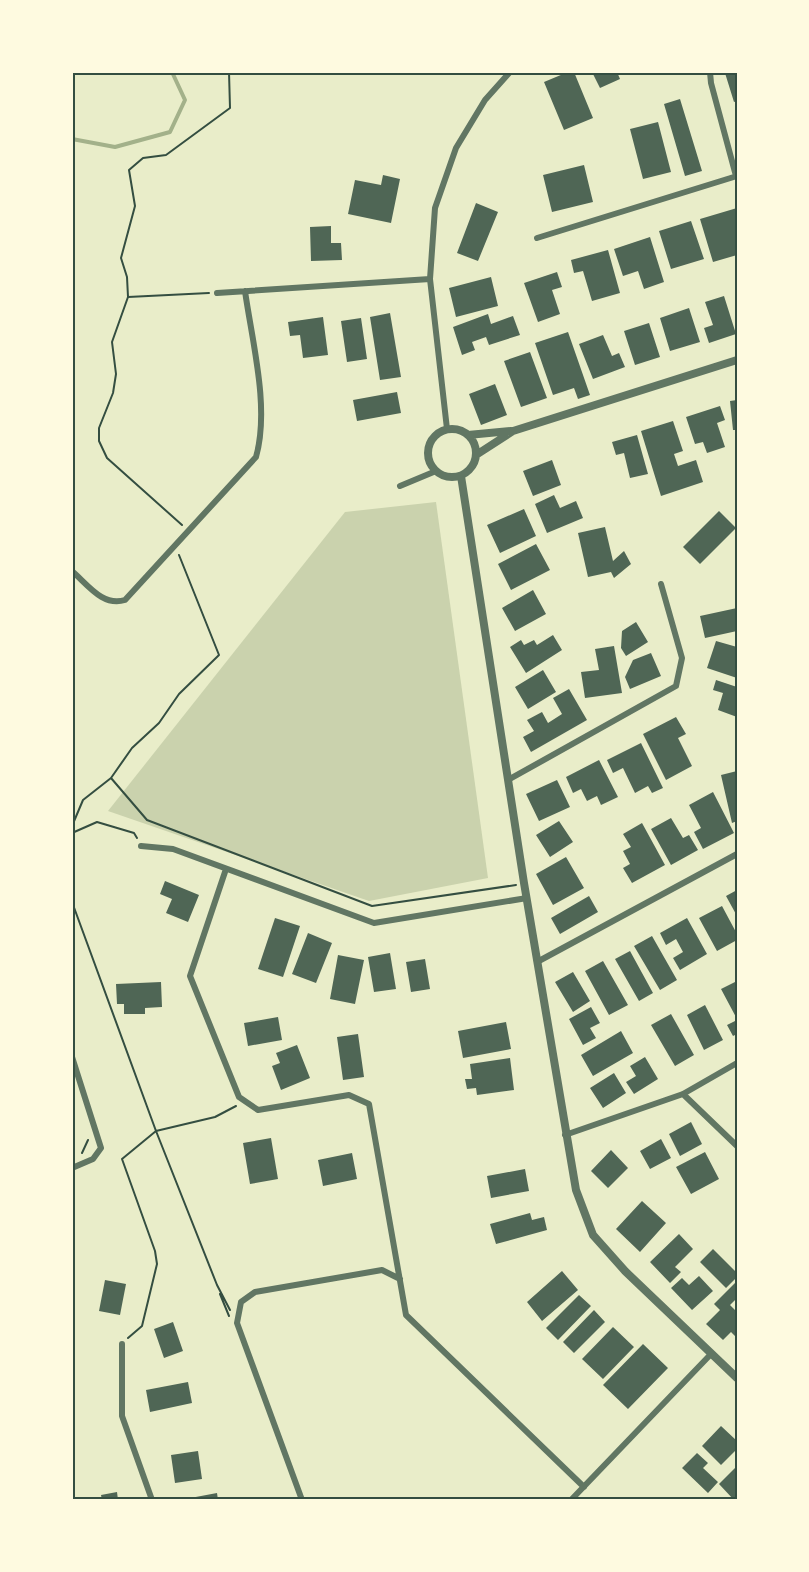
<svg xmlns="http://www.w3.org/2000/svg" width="809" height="1572" font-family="Quicksand,sans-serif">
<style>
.green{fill:#cad2ad}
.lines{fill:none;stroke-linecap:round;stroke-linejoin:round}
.stream{stroke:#a3b18a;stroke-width:4}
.building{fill:#4f6655}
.path{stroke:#344e41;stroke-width:2}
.minor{stroke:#617663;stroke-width:6}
.tertiary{stroke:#617663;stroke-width:8}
.neatline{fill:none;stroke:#344e41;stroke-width:2}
</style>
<rect width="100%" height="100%" fill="#e9edc9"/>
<!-- green -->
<path class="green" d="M436,502l52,376 -119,23 -261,-90 237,-299z"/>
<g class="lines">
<!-- stream -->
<path class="stream" d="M72,139l43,8 55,-15 15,-32 -13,-28"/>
</g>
<!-- building -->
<path class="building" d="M568,72h6l19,46 -29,12 -20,-48z
M592,72h25l3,7 -20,9z
M737,72v29l-3,1 -9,-29z
M680,99l22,72 -17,5 -21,-72z
M658,122l13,50 -28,7 -13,-50z
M584,165l9,37 -41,10 -9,-37z
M383,175l17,4 -9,44 -43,-9 7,-34 26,5z
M476,203l22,9 -20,49 -21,-8z
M737,208v47l-24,7 -13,-43z
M691,221l13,38 -33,10 -12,-38z
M331,226v17h10l1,17 -31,1 -1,-34z
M650,237l14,45 -20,7 -6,-18 -15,5 -9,-27z
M608,250l12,43 -28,8 -9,-30 -9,2 -3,-13z
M557,272l5,15 -10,3 8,24 -22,8 -14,-39z
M491,277l7,29 -42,11 -7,-29z
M724,296l12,38 -27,9 -5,-15 9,-3 -8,-23z
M689,308l11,34 -30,9 -10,-33z
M390,313l11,64 -21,3 -10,-63z
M488,314l3,10 22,-8 7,19 -31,10 -3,-8 -14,5 3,8 -13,5 -9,-28z
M323,317l5,38 -25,3 -3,-23 -10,1 -2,-14z
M361,318l6,41 -20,3 -6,-41z
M649,323l11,34 -25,8 -11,-34z
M568,332l22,63 -12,4 -4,-11 -21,7 -18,-52z
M603,335l9,21 7,-3 6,14 -32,12 -14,-35z
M530,352l17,46 -26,9 -17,-46z
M495,384l12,31 -26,10 -12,-31z
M397,392l4,21 -44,8 -4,-21z
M737,400v30h-4l-3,-29z
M720,406l5,14 -8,3 8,24 -18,6 -4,-11 -8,2 -9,-27z
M673,421l10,30 -9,3 4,12 18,-6 7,22 -42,14 -20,-65z
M637,435l11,39 -18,4 -6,-25 -8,2 -4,-13z
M552,460l9,25 -28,11 -10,-25z
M554,495l6,13 16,-7 7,17 -36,15 -12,-29z
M524,509l12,27 -36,17 -13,-28z
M719,511l17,17 -36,36 -17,-17z
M605,527l8,34 11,-10 7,13 -17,14 -3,-6 -23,5 -10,-44z
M536,544l14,26 -39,20 -13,-26z
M533,590l13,24 -31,17 -13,-23z
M737,608v23l-32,7 -5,-22z
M636,622l12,20 -22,14 -5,-8 1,-17z
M553,635l9,15 -36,23 -16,-26 11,-7 3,5 10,-5 3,5z
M716,641l21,6v31l-30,-10z
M614,646l8,47 -37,5 -4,-26 18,-2 -4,-21z
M651,653l10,23 -31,13 -5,-12 8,-17z
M543,670l13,22 -28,17 -13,-22z
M716,680l21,7v30l-19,-7 5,-17 -10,-3z
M569,689l18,31 -56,32 -8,-15 11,-6 -7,-11 15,-8 6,11 14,-9 -9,-16z
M676,717l10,17 -8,4 14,28 -26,14 -23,-46z
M641,743l22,45 -11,5 -4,-7 -13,7 -12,-25 -10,5 -6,-13z
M599,760l19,37 -17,8 -4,-9 -10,5 -6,-12 -8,4 -7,-16z
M737,771v50l-5,2 -11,-48z
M557,780l13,27 -31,14 -13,-27z
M713,792l21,41 -31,16 -9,-17 7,-4 -12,-23z
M671,818l12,20 6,-3 9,15 -27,15 -20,-36z
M559,821l14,21 -23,15 -14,-22z
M642,823l23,42 -33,18 -9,-15 7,-4 -7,-13 8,-4 -8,-13z
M566,857l18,31 -31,17 -17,-31z
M165,881l34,14 -11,27 -22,-9 6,-14 -12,-5z
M737,890v26l-11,-20z
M589,896l9,16 -38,22 -9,-16z
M722,906l15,28v6l-20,11 -18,-33z
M275,918l25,8 -17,51 -25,-8z
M687,918l20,36 -27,16 -7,-12 10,-6 -7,-13 -10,6 -6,-12z
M308,933l24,10 -16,40 -24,-9z
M652,936l25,44 -17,10 -26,-44z
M630,951l23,42 -14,8 -24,-42z
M390,953l6,36 -22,3 -6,-35z
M338,955l26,5 -9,44 -25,-5z
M425,959l5,30 -19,3 -5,-30z
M603,961l25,44 -19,10 -24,-44z
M573,972l17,29 -17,11 -18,-30z
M737,981v38l-16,-30z
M161,982l1,25 -17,1v6h-21v-10h-7l-1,-20z
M705,1005l18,35 -19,10 -17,-35z
M591,1007l9,16 -10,5 6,10 -13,7 -14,-26z
M671,1014l23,41 -19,11 -24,-41z
M278,1017l4,23 -34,6 -4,-23z
M737,1020v14l-4,2 -6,-11z
M506,1022l5,27 -48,9 -5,-27z
M621,1031l12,22 -40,23 -12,-21z
M358,1034l6,43 -21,3 -6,-43z
M297,1045l13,33 -29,12 -9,-24 8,-3 -4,-10z
M645,1057l13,22 -24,15 -8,-12 10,-6 -6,-10z
M510,1058l4,32 -37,5 -1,-7 -9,1 -2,-10h7l-2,-15z
M614,1073l12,20 -23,15 -13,-20z
M691,1122l11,22 -22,12 -11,-22z
M271,1138l7,41 -28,5 -7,-41z
M661,1139l10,19 -21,11 -10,-18z
M611,1150l17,18 -20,20 -17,-17z
M705,1152l14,27 -28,15 -15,-27z
M352,1153l5,26 -34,7 -5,-26z
M525,1169l4,22 -38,7 -4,-22z
M642,1201l24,22 -26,29 -24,-23z
M530,1213l2,7 12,-3 3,13 -51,14 -6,-20z
M679,1234l14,15 -18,18 6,5 -11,11 -20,-21z
M713,1249l24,24v4l-11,11 -26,-26z
M562,1271l16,19 -36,31 -15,-19z
M699,1276l14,15 -21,19 -21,-22 11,-10 7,7z
M105,1280l21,4 -6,31 -21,-4z
M737,1281v17l-7,7 7,7v26l-6,-6 -8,8 -17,-16 14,-14 -6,-6z
M579,1295l12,11 -33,34 -12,-12z
M594,1310l11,12 -31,31 -11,-11z
M173,1322l10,29 -19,7 -10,-29z
M613,1327l21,20 -31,32 -21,-20z
M643,1344l25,24 -40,41 -25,-24z
M188,1382l4,21 -42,9 -4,-22z
M721,1426l16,15v8l-16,16 -19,-19z
M198,1451l4,28 -27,4 -4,-28z
M697,1453l11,10 -5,5 15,14 -10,11 -26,-25z
M737,1466v34h-3l-15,-16z
M117,1492l1,8h-16l-1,-5z
M217,1493l1,7h-33v-1z"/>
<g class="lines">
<!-- path -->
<path class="path" d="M128,297l81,-4
M182,525l-75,-67 -8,-17v-13l14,-35 3,-19 -4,-32 16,-45 -1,-20 -6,-19 14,-52 -6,-36 14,-12 23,-3 64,-47 -1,-36
M111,778l36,42 225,86 144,-21
M72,826l11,-26 28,-22 21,-30 27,-25 20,-29 40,-39 -40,-100
M72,833l25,-11 37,11 3,5
M72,902l84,229 61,154 13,25
M82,1153l6,-13
M220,1294l9,22
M128,1338l14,-12 15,-62 -2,-13 -33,-92 34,-28 59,-14 21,-11"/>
<!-- minor -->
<path class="minor" d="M710,72l1,11 25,93
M537,238l200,-62
M217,293l213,-14
M447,429l-17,-150 5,-71 21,-60 29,-48 25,-28
M400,486l36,-15
M72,571c16,14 31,36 53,29l131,-143c14,-49 -4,-116 -11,-166
M508,780l168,-94 6,-28 -21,-74
M141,846l32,3 201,74 153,-25
M226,869l-36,107 49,121 19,13 91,-15 20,9 37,211 178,172
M537,962l200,-108
M72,1057l29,91 -8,11 -21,9
M683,1094l54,52
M565,1135l118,-41 54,-31
M122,1344v72l30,84
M302,1500l-65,-177 4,-21 14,-10 127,-22 18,9
M571,1500l140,-146"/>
<!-- tertiary -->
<path class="tertiary" d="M428 453a24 24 0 1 1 48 0a24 24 0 1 1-48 0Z
M468,435l43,-4
M476,455l37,-24 224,-71
M461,476l63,407 52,307 17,45 32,36 112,107"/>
</g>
<!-- border -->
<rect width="809" height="1572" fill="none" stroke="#fefae0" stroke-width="147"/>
<rect x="74" y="74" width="662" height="1424" class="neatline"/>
</svg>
